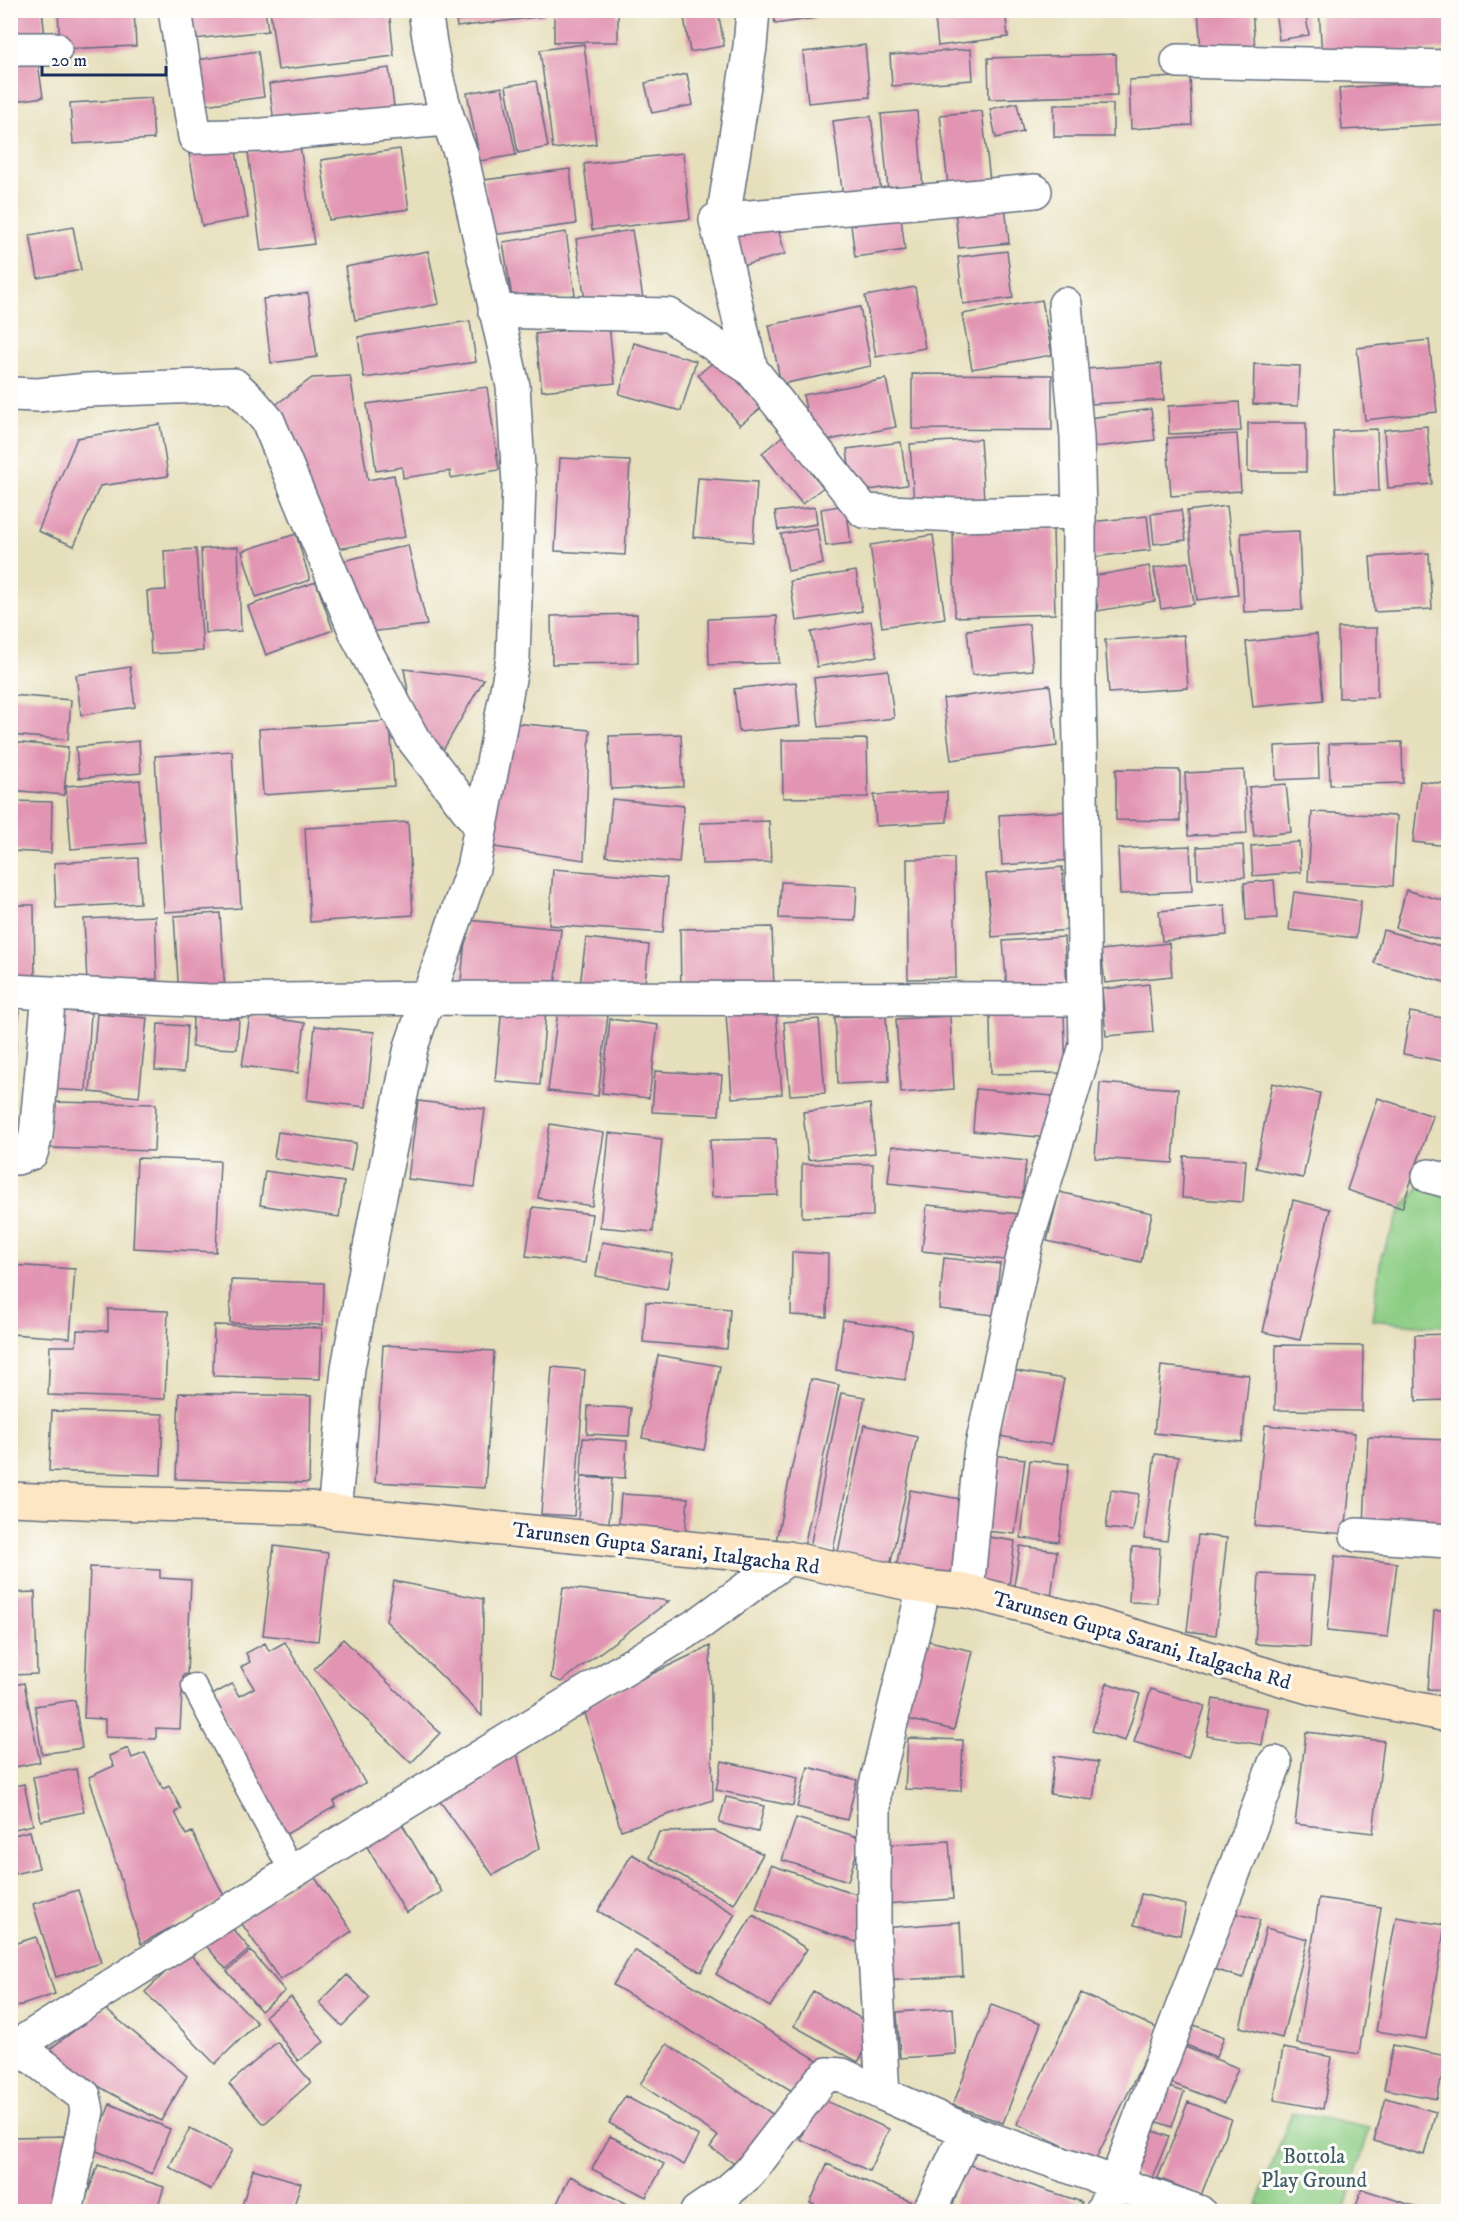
<svg xmlns="http://www.w3.org/2000/svg" width="1459" height="2222" font-family="'IM FELL DW Pica',serif">
<style>
.green{fill:#8ccd84;stroke:#547e71;stroke-width:1.5}
.building{fill:#e295b2}
.lines{fill:none;stroke-linecap:round;stroke-linejoin:round}
.lane-casing{stroke:#626d7f;stroke-width:27}
.street-casing{stroke:#626d7f;stroke-width:36}
.secondary-casing{stroke:#626d7f;stroke-width:36}
.lane{stroke:#fff;stroke-width:24}
.street{stroke:#fff;stroke-width:33}
.secondary{stroke:#fce6c4;stroke-width:33}
.labels{text-anchor:middle;stroke-width:6;stroke-linejoin:round;paint-order:stroke}
.street-label{font-size:21px;fill:#1b2f5e;stroke:#fdfcf7}
.park-label{font-size:21px;fill:#3d5e69;stroke:#fdfcf7}
</style>
<rect width="100%" height="100%" fill="#fdfcf7"/>
<filter id="ink" filterUnits="userSpaceOnUse"><feTurbulence type="fractalNoise" baseFrequency=".0167" numOctaves="2"/><feDisplacementMap in="SourceGraphic" scale="12" xChannelSelector="R" yChannelSelector="G"/><feConvolveMatrix kernelMatrix="1 2 1 2 8 2 1 2 1" color-interpolation-filters="sRGB"/></filter>
<filter id="wash" filterUnits="userSpaceOnUse"><feTurbulence type="fractalNoise" baseFrequency=".008" numOctaves="4" result="noise"/><feDisplacementMap in="SourceGraphic" scale="24" xChannelSelector="R" yChannelSelector="G"/><feGaussianBlur stdDeviation="1.35" result="paint"/><feColorMatrix in="noise" values="0 0 0 0 0 0 0 0 0 0 0 0 0 0 0 0 0 1.4 0 .05"/><feComposite in="paint" operator="in"/></filter>
<g filter="url(#wash)">
<rect width="100%" height="100%" fill="#e6dfbb"/>
<!-- green -->
<path class="green" d="M1429,1176l19,5v145l-32,-1 -43,-5 8,-64 21,-48z
M1292,2112l78,16 -26,83h-68l-19,-6z"/>
<g id="blocks">
<!-- building -->
<path class="building" d="M10,10h32l3,26 -35,5z
M58,10h76l2,36 -76,3z
M182,10h83l3,21 -83,9z
M270,10h119l5,46 -116,14z
M455,10h89l1,6 -88,11z
M554,10h64v32h-64z
M691,10h27l6,36 -34,6 -7,-40z
M773,10h42l1,8 -41,6z
M934,10h71l3,27 -70,9z
M1198,10h54l3,38 -54,4z
M1275,10h30l4,25 -30,5z
M1319,10h129v39l-126,7z
M584,44l12,100 -43,5 -13,-99z
M865,45l5,52 -62,6 -5,-51z
M971,49l2,31 -81,6 -2,-31z
M258,51l6,46 -68,9 -6,-45z
M1116,54l1,41 -128,4 -1,-41z
M37,56l6,41 -33,5v-43z
M389,68l6,46 -120,16 -6,-46z
M687,74l6,31 -41,8 -7,-30z
M1190,76l2,49 -61,4 -2,-49z
M536,81l12,66 -30,6 -12,-67z
M1448,81v43l-106,6 -3,-42z
M502,87l14,68 -36,6 -13,-68z
M151,98l3,41 -81,5 -3,-41z
M1017,103l6,29 -27,6 -6,-29z
M1113,104v33h-59v-32z
M917,111l6,77 -35,2 -7,-76z
M982,111l8,70 -42,4 -8,-70z
M871,116l10,76 -38,5 -10,-76z
M234,140l14,78 -46,8 -14,-78z
M300,145l14,99 -53,7 -13,-99z
M400,149l9,60 -80,11 -8,-60z
M683,153l7,66 -98,11 -8,-66z
M570,169l6,55 -85,11 -7,-55z
M1005,205l4,38 -50,5 -4,-38z
M900,210l5,40 -50,7 -5,-40z
M775,217l10,37 -55,15 -10,-39z
M73,227l8,43 -43,8 -8,-43z
M632,230l11,69 -57,9 -10,-69z
M566,232l9,63 -62,9 -10,-62z
M428,251l11,53 -84,16 -10,-53z
M1007,251l6,47 -50,6 -5,-47z
M915,287l10,61 -49,9 -11,-61z
M308,293l9,64 -46,6 -8,-64z
M1042,300l10,55 -80,14 -10,-55z
M860,307l11,59 -90,18 -12,-59z
M470,321l6,41 -112,16 -6,-41z
M609,325l6,58 -73,8 -7,-57z
M1429,340l8,72 -72,8 -8,-72z
M634,343l62,18 -15,50 -62,-17z
M10,350h4l2,28h-6z
M718,358l43,50 -21,17 -42,-50z
M1161,364l3,36 -75,4 -3,-35z
M1254,364l46,2 -2,40 -45,-2z
M912,374l140,1v55l-140,-1z
M350,376l18,104 26,-5 11,62 -73,13 -58,-144 38,-28z
M886,379l10,48 -83,16 -10,-48z
M487,387l12,83 -48,8 -1,-7 -47,7 -1,-11 -26,4 -9,-67z
M1239,402l2,29 -72,3 -1,-28z
M1151,409l4,31 -68,8 -4,-29z
M1248,423h58v49h-58z
M160,424l8,52 -68,10 -26,60 -36,-15 39,-93z
M1427,426l5,58 -44,4 -4,-58z
M1377,429l2,62 -43,1 -3,-61z
M1237,434l4,57 -70,5 -4,-58z
M784,435l41,51 -23,18 -40,-51z
M980,439l4,60 -70,4 -4,-59z
M901,442l6,43 -55,7 -5,-43z
M560,458l70,3 -5,94 -70,-4z
M698,478l59,4 -4,60 -60,-5z
M846,505l5,38 -25,3 -5,-37z
M1227,506l11,89 -41,5 -10,-89z
M815,507l2,17 -39,6 -3,-18z
M1181,510l5,30 -32,4 -3,-30z
M1147,516l4,34 -66,8 -4,-35z
M817,528l6,36 -35,7 -7,-37z
M1053,528l2,86 -100,3 -2,-86z
M1299,531l3,79 -58,2 -3,-79z
M296,534l14,46 -54,17 -14,-46z
M933,535l12,83 -63,9 -12,-82z
M408,545l19,80 -58,7 -30,-70z
M238,547l3,84 -36,2 -4,-84z
M196,549l7,102 -52,3 -4,-63 19,-1 -2,-39z
M1429,553l3,56 -58,3 -4,-55z
M1188,562l6,42 -33,5 -7,-41z
M1149,566l6,35 -57,10 -5,-35z
M856,571l6,40 -66,10 -6,-40z
M316,582l17,48 -67,25 -18,-49z
M637,614l1,49 -86,1 -1,-48z
M777,616l2,47 -70,2 -1,-46z
M871,621l6,35 -60,11 -6,-35z
M1029,624l4,46 -61,5 -5,-45z
M1338,628h39v69l-38,1z
M1317,634l6,66 -70,7 -7,-65z
M1184,635l4,53 -79,5 -4,-53z
M130,667l5,40 -54,8 -5,-40z
M404,669l80,10 -49,85 -21,-39z
M888,670l6,48 -75,9 -5,-49z
M796,682l4,44 -61,6 -5,-43z
M1050,685l7,61 -106,14 -8,-61z
M10,695l61,5 -3,40 -58,-5z
M390,721l4,65 -131,9 -4,-66z
M513,723l77,7 -6,130 -97,-14z
M681,734l2,52 -72,3 -2,-53z
M867,739l1,58 -85,1 -1,-58z
M139,741l2,32 -62,5 -3,-31z
M10,742l58,5 -4,48 -54,-5z
M1402,742l1,41 -73,2 -1,-41z
M1318,744l1,34 -43,2 -1,-34z
M232,751l9,157 -77,4 -9,-156z
M1116,769l64,1v51l-64,-1z
M1244,770l3,63 -59,3 -3,-63z
M140,780l5,63 -74,6 -5,-63z
M1420,781l28,3v62l-35,-4z
M1286,784l5,48 -37,4 -5,-49z
M947,792v30l-71,4 -2,-31z
M612,799l72,7 -5,57 -73,-7z
M10,801l42,1 -1,51 -41,-2z
M1071,811l3,49 -72,5 -3,-50z
M1312,812l85,4 -4,70 -85,-5z
M769,821l2,41 -69,2 -2,-41z
M408,822l5,93 -103,7 -5,-94z
M1299,842l2,30 -48,4 -2,-30z
M1243,845l2,32 -47,2 -1,-32z
M1190,846l2,45 -72,3 -2,-45z
M138,858l2,45 -84,5 -2,-45z
M954,858l2,120 -48,1 -1,-120z
M1062,867l6,63 -76,7 -6,-63z
M553,869l114,9 -4,55 -114,-8z
M1274,880l3,38 -31,2 -2,-37z
M781,882l76,4 -2,35 -76,-3z
M1406,890l42,12v40l-52,-14z
M1294,892l67,9 -5,37 -67,-8z
M10,905h24l1,74h-25z
M1225,905l2,30 -65,6 -3,-30z
M220,913l5,80 -46,3 -5,-80z
M155,916l2,63 -70,4 -3,-64z
M467,920l94,9 -6,60 -94,-8z
M772,927l2,63 -93,2 -1,-63z
M1383,930l65,18v35l-74,-20z
M1064,937l3,49 -60,5 -4,-50z
M586,938l63,7 -5,47 -64,-7z
M1169,943l3,33 -67,7 -4,-33z
M1149,984l4,48 -47,4 -4,-47z
M502,1006l44,4 -6,75 -45,-4z
M10,1010l9,1 -7,81h-2z
M53,1010l38,3 -5,78 -37,-2z
M558,1010l50,5 -10,81 -50,-5z
M776,1010l6,84 -50,4 -6,-84z
M1410,1012l38,7v43l-45,-8z
M97,1014l50,4 -8,79 -49,-5z
M1064,1014l2,59 -75,1 -1,-58z
M250,1015l55,8 -7,50 -56,-7z
M886,1015l3,67 -51,2 -3,-67z
M950,1016l4,73 -53,4 -5,-74z
M193,1017l46,2 -2,30 -45,-2z
M610,1019l48,6 -9,73 -47,-5z
M819,1019l6,74 -35,2 -6,-73z
M158,1024l29,2 -3,46 -29,-2z
M315,1026l59,6 -8,75 -59,-7z
M655,1071l67,4 -3,40 -67,-3z
M1100,1083l78,6 -5,74 -78,-5z
M1272,1083l48,10 -17,85 -47,-10z
M976,1089l76,7 -3,42 -76,-7z
M1378,1098l55,18 -31,92 -55,-18z
M418,1101l67,8 -10,78 -67,-8z
M50,1102l106,2 -2,47 -105,-3z
M870,1104l5,49 -67,7 -5,-48z
M550,1124l54,9 -12,73 -54,-8z
M278,1132l78,11 -5,28 -77,-13z
M609,1133l53,6 -9,93 -53,-5z
M776,1139l2,56 -66,2 -2,-57z
M892,1146l134,15 -4,37 -134,-15z
M1184,1156l62,4 -3,42 -61,-4z
M137,1158l83,3 -4,91 -83,-4z
M802,1164h71v52l-71,1z
M265,1171l79,11 -5,35 -79,-12z
M1059,1192l93,21 -11,49 -94,-21z
M1293,1200l37,9 -30,131 -37,-8z
M927,1205l92,9 -5,47 -92,-10z
M533,1207l59,7 -7,49 -59,-7z
M602,1242l71,12 -6,35 -71,-13z
M792,1252l36,2 -1,63 -36,-2z
M944,1258l56,6 -6,51 -55,-6z
M10,1265l65,4 -5,69 -60,-4z
M231,1280l93,3 -1,42 -93,-2z
M646,1302l84,7 -3,40 -84,-7z
M108,1309l60,2 -3,88 -117,-4 2,-49h26l1,-16 31,1z
M843,1320l69,10 -7,50 -69,-10z
M214,1325l108,3 -2,51 -107,-3z
M1448,1334v66l-32,1 -1,-66z
M383,1345l111,6 -9,137 -110,-6z
M1276,1345l87,1 -1,65 -87,-1z
M658,1355l62,11 -16,84 -62,-12z
M1161,1366l88,9 -7,67 -88,-9z
M552,1367l33,3 -11,146 -33,-2z
M1011,1370l53,9 -13,66 -52,-9z
M811,1379l28,6 -35,162 -28,-6z
M179,1393l132,3 -2,87 -133,-4z
M841,1393l24,4 -32,154 -23,-4z
M588,1406l43,2 -2,28 -42,-2z
M52,1411l111,3 -2,61 -112,-4z
M864,1425l53,12 -27,130 -53,-10z
M1265,1425l90,8 -10,101 -90,-8z
M1368,1437l80,3v88l-84,-2z
M583,1438l44,3 -2,37 -44,-2z
M1155,1454l23,3 -11,84 -23,-3z
M993,1455l32,4 -10,75 -31,-3z
M1030,1460l39,4 -10,78 -38,-4z
M581,1477l31,2 -3,44 -31,-2z
M910,1490l56,10 -16,85 -55,-10z
M1111,1490l28,4 -6,37 -27,-3z
M621,1494l67,4 -3,40 -67,-4z
M1198,1535l29,3 -11,97 -29,-4z
M981,1536l34,5 -7,52 -33,-4z
M274,1546l54,7 -10,88 -55,-6z
M1020,1546l37,5 -6,47 -38,-5z
M1132,1547l28,1 -3,55 -28,-1z
M1335,1556l62,7 -9,74 -61,-6z
M90,1567l70,3v8l31,2 -4,94 -4,1 -3,54 -24,-1v11l-51,-2v-18l-21,-1z
M1259,1574l55,2 -4,71 -55,-3z
M394,1581l89,18 -1,117 -96,-95z
M563,1587l106,14 -108,81 -10,-4z
M35,1592l2,82 -27,1v-82z
M1434,1611h14v79l-20,-1z
M343,1639l97,94 -29,30 -97,-94z
M920,1639l53,12 -19,79 -52,-12z
M285,1642l80,141 -31,18 2,5 -53,30 -57,-100 7,-4 -21,-37 20,-11 7,12 15,-8 -13,-21 9,-5 -4,-9 19,-10 4,8z
M710,1646l3,154 -92,30 -38,-123z
M24,1683l16,79 -30,6v-82z
M1107,1683l33,11 -15,47 -33,-10z
M1151,1689l54,17 -17,52 -54,-16z
M1213,1699l55,9 -6,37 -55,-9z
M75,1700l7,48 -40,6 -7,-48z
M1306,1732l78,9 -11,92 -78,-9z
M908,1738l55,2 -2,51 -56,-2z
M128,1748l4,10 13,-5 18,36 6,-3 12,23 -6,3 11,23 6,-3 33,66 -84,46 -52,-167 25,-11 -5,-10z
M517,1753l23,95 -47,27 -54,-75z
M1054,1756l44,6 -5,38 -43,-6z
M722,1761l76,17 -5,28 -77,-16z
M808,1767l49,13 -10,40 -50,-13z
M76,1769l8,43 -43,9 -8,-44z
M24,1784l9,41 -23,5v-43z
M726,1797l38,9 -6,26 -39,-9z
M796,1818l65,20 -13,43 -66,-21z
M402,1824l40,68 -36,21 -40,-68z
M30,1831l9,37 -29,7v-39z
M715,1831l48,23 -29,50 -85,-46 10,-26z
M949,1841l4,58 -68,5 -4,-59z
M632,1854l103,60 -34,58 -103,-61z
M771,1865l100,34 -15,43 -100,-33z
M311,1872l41,59 -72,49 -40,-59z
M78,1890l23,73 -45,14 -23,-73z
M1141,1894l45,11 -6,30 -46,-10z
M1319,1898l62,9 -22,147 -62,-10z
M1224,1910l36,10 -17,58 -36,-11z
M753,1915l54,34 -37,58 -54,-33z
M1396,1917l49,8 -19,114 -50,-8z
M227,1922l23,27 -24,20 -23,-27z
M960,1922l3,54 -78,5 -3,-53z
M1266,1928l42,11 -26,99 -42,-11z
M36,1937l19,57 -45,15v-64z
M634,1950l185,111 -20,34 -186,-110z
M187,1951l70,72 -42,41 -70,-72z
M251,1951l34,40 -24,20 -34,-40z
M347,1975l23,23 -28,28 -23,-23z
M813,1991l65,37 -20,34 -64,-36z
M1081,1993l78,36 -64,132 -78,-37z
M291,1997l33,45 -26,19 -33,-45z
M991,2005l50,18 -38,100 -50,-18z
M104,2008l83,68 -26,45 -119,-66z
M953,2008l3,46 -56,4 -3,-46z
M1184,2021l40,16 -8,20 -40,-16z
M277,2042l34,40 -47,42 -35,-40z
M1175,2043l63,25 -14,35 -63,-24z
M667,2044l110,73 -35,52 -32,-22 8,-11 -78,-52z
M1393,2045l53,11 -9,43 -53,-10z
M1283,2048l49,9 -9,52 -49,-9z
M1156,2083l28,9 -12,35 -29,-10z
M625,2096l74,40 -15,29 -75,-42z
M819,2098l70,31 -20,42 -69,-32z
M1386,2098l50,14 -12,43 -50,-14z
M1188,2102l43,17 -30,76 -43,-17z
M110,2104l60,25 -18,45 -60,-25z
M1141,2126l28,11 -18,43 -27,-11z
M190,2128l42,22 -21,40 -42,-23z
M70,2136l-10,76h-50v-75z
M610,2136l54,28 -18,33 -54,-28z
M827,2164l87,39 -3,9h-81l-20,-9z
M967,2164l115,38 -3,10h-107l-19,-7z
M98,2165l66,22 -8,25h-75z
M253,2169l48,14 -9,29h-52z
M570,2176l67,33 -1,3h-83z
M1362,2189l67,22v1h-75z"/>
</g>
</g>
<g filter="url(#ink)">
<use href="#blocks" fill-opacity="0" stroke="#626d7f" stroke-width="1.5"/>
<g class="lines">
<!-- lane casing -->
<g class="lane-casing">
<path id="lane" d="M194,1686l98,186"/>
</g>
<!-- street casing -->
<g class="street-casing">
<path id="street" d="M175,10l20,127 68,-2 183,-16
M10,49h45
M1178,61l270,6
M723,219l27,-172 3,-37
M1065,304l12,133 2,75
M495,311l174,4 82,54 113,142 95,4 120,-3v181l7,353 -60,197 -46,212 -13,136
M751,369l-35,-149 319,-29
M10,394l28,1 49,-5 147,-5 15,14 19,22 89,214 56,104 68,88
M10,991l200,10 218,-3 657,1
M10,1157l7,1 14,-5 5,-18 13,-142
M1429,1176l19,5
M334,1512l14,-144 27,-148 36,-173 62,-179 40,-210 6,-174 -6,-98 -52,-232c-20,-48 -29,-92 -36,-144
M1357,1535l91,6
M924,1587l-50,206v144l9,157 84,37 232,81
M16,2045l68,51 3,15 -21,101
M10,2050l282,-178 408,-249 88,-65
M697,2212l31,-21 21,-18 71,-92 8,-7 14,1 41,19
M929,2212l38,-81
M1102,2212l14,-30 159,-419"/>
</g>
<!-- secondary casing -->
<g class="secondary-casing">
<path id="secondary" d="M10,1499l97,4 203,5 24,4 454,46 136,29 43,4 112,29 233,68 136,27"/>
</g>
<!-- lane -->
<use href="#lane" class="lane"/>
<!-- street -->
<use href="#street" class="street"/>
<!-- secondary -->
<use href="#secondary" class="secondary"/>
</g>
</g>
<g class="labels">
<!-- street labels -->
<g class="street-label">
<text transform="translate(666 1548) rotate(7)" y="7">Tarunsen Gupta Sarani, Italgacha Rd</text>
<text transform="translate(1142 1640) rotate(16)" y="7">Tarunsen Gupta Sarani, Italgacha Rd</text>
</g>
<!-- park labels -->
<g class="park-label">
<text x="1314" y="2163">Bottola<tspan x="1314" dy="24">Play Ground</tspan></text>
</g>
</g>
<!-- margin -->
<rect width="1459" height="2222" fill="none" stroke="#fdfcf7" stroke-width="36"/>
<!-- scale -->
<path d="M42 66v9h124v-9" fill="none" stroke="#1b2f5e" stroke-width="3"/>
<text x="51" y="66" font-size="18" fill="#1b2f5e" stroke="#fdfcf7" stroke-width="4.5" paint-order="stroke">20 m</text>
</svg>
